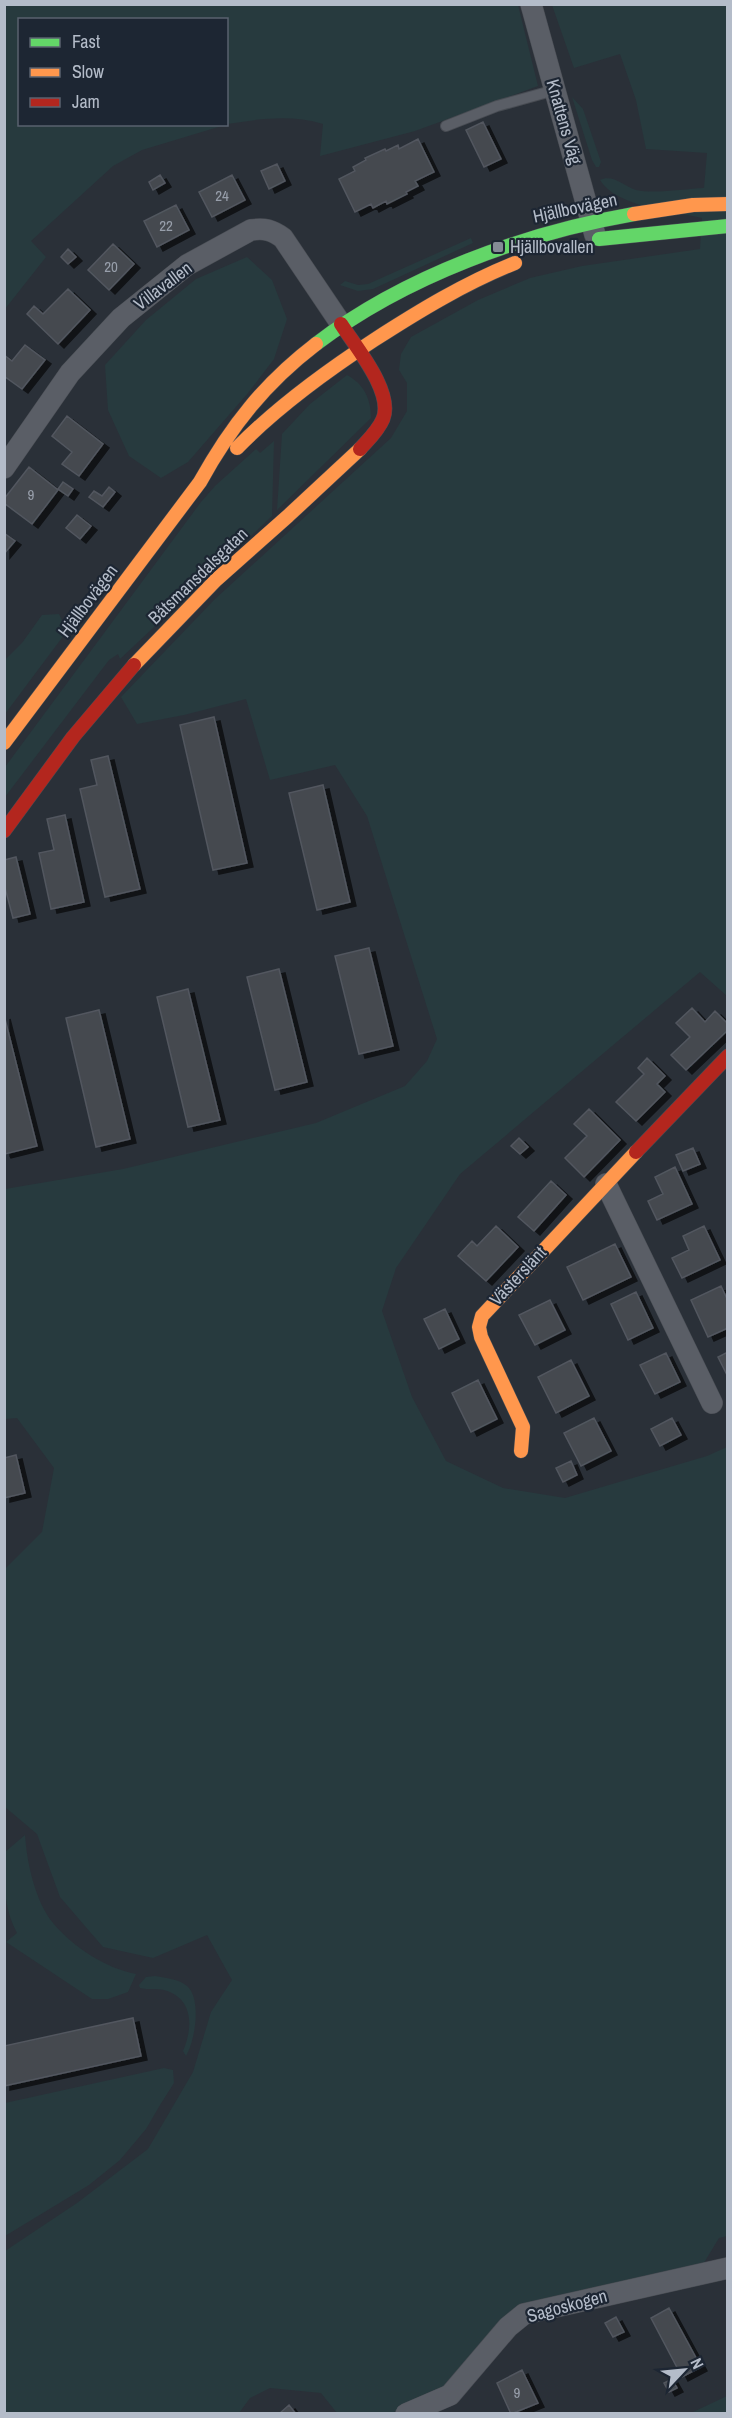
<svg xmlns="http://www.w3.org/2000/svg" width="732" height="2418" font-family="'Archivo Narrow',sans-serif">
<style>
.green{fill:#273a3e}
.building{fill:#444950;stroke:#52575f;stroke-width:1.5;filter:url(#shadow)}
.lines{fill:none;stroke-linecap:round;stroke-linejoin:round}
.lane-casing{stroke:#484c53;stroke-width:12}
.street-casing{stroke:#484c53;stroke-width:22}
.fast-casing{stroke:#484c53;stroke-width:15}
.slow-casing{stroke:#484c53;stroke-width:15}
.jam-casing{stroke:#484c53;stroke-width:15}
.lane{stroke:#5a5e66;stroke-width:10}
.street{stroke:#5a5e66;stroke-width:21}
.fast{stroke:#63d668;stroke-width:14}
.slow{stroke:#ff974d;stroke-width:14}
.jam{stroke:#b3261e;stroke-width:14}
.poi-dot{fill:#848b96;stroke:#1d2633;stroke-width:2}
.labels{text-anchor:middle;stroke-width:4.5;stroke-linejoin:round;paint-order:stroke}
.number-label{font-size:15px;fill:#989fab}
.street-label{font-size:18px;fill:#b4bcc9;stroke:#1d2633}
.poi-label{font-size:18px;fill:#b4bcc9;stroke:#1d2633;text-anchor:start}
</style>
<defs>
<filter id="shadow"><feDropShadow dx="6" dy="4" stdDeviation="0" flood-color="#0009"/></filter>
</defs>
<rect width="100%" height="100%" fill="#2a3038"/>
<!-- green -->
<path class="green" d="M5,5h513l20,81 -123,45 -95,25 3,-32c-32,-10 -64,-5 -96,0l-1,-104h-206v104l205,1 -83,25 -29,16 -82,75 15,16 -41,52z
M552,5h175v991l-27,-24 -240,202 -64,94 -14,43 30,86 34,64 57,27 62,10 142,-42 20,-9v789l-8,2 -17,28 -175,41 -87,87 -49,19h-54l-16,-20 -51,-5 -20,10 -11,15 -234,1v-163l72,-48 71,-54 45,-77 18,-60 21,-32 -25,-45 -54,23 -50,-11 -43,-50 -23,-63 -32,-27v-238l37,-37 12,-64 -37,-50 -12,1v-230l118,-20 193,-46 89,-37 22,-25 10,-22 -70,-223 -32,-51 -65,15 -24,-81 -62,16 -47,9 -16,-27 93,-97 177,-162 16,-27v-28l-8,-13 2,-16 10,-17 67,-37 52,-22 52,-12 118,-17 2,-31c-29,-7 -86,-11 -102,-38 13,-6 23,6 36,10 18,4 49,-1 68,-2l3,-35 -61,-4 -10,-49 -16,-46 -46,14z
M572,97l11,12 18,53 -2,5h-3l-4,-7z
M471,238l2,5 -100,46 -15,2 -18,-6 5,-4 13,4 10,-1z
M247,257l25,23 15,39 -13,40 -26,34 -60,69 -27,16 -32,-22 -21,-46 -3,-45 41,-45 50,-41z
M347,375c17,9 24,24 24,43l-94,92 5,-76 28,-30z
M274,441l-2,75 -152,143 -2,-5 -9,6 -104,137v-30l196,-265 14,-16 41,-37 4,4z
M59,614l8,17 -62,83v-54l17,-17 20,-28z
M25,1835c2,28 10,66 28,88 20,24 52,45 83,51l-8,18 -20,7h-16l-86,-57 11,-9c-14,-26 -13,-52 -12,-81z
M155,1976c11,2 24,3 32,10 15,13 8,55 -1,70l-3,-5c10,-23 11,-53 -19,-61 -8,-2 -16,0 -24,-2l-1,-3 7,-8z
M164,2068l9,2 1,13 -14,22 -14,24 -26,31 -31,25 -84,51v-133z
M727,2396v17h-36z"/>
<!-- building -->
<path class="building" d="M483,122l18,37 -17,8 -18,-37z
M418,139l16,33 -19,9 3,5 -12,6 1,2 -20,10 -1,-3 -13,7 -2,-4 -16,8 -16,-33 16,-8 -2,-4 13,-7 -1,-2 20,-9 1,2 12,-6 1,4z
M277,164l8,17 -16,8 -8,-18z
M160,175l5,8 -12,7 -4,-8z
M232,175l13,25 -33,17 -13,-25z
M176,205l13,25 -32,17 -13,-26z
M113,244l21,20 -25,26 -21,-20z
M68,249l8,8 -8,7 -7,-7z
M68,289l22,21 -32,34 -31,-30 7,-8 9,8z
M25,345l20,15 -23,29 -18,-13v-21l8,6z
M67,416l36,28 -24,32 -17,-12 10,-12 -20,-16z
M29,467l29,23 -26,34 -28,-21v-4z
M63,482l10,7 -5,7 -10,-7z
M109,487l6,5 -12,15 -14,-10 5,-6 8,5z
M77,515l14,11 -11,13 -14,-11z
M4,533l11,8 -11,13z
M214,717l33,146 -34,7 -33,-145z
M108,756l32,133 -35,8 -25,-108 17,-4 -6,-25z
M323,785l27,117 -33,8 -28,-117z
M65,815l19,87 -33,7 -12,-56 15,-3 -7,-31z
M16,857l14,57 -17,4 -9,-34v-24z
M369,948l24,98 -34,8 -24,-98z
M279,969l28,113 -32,8 -28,-113z
M188,989l32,131 -32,7 -31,-130z
M692,1008l13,14 10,-11 13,13v6l-42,40 -15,-15 19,-18 -14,-14z
M99,1010l31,129 -34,8 -30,-129z
M4,1015l33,131 -32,8 -1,-2z
M647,1058l18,18 -8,8 8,8 -29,29 -20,-19 28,-28 -6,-6z
M589,1109l31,31 -36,37 -19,-19 22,-22 -13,-12z
M519,1138l9,9 -8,7 -9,-8z
M693,1148l7,16 -17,7 -7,-16z
M675,1167l17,37 -35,16 -9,-19 15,-7 -8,-17z
M551,1181l15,14 -32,36 -16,-14z
M496,1226l22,21 -32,34 -28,-25 14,-15 5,5z
M704,1226l16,34 -38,18 -10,-20 17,-8 -6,-14z
M615,1244l16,33 -48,23 -16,-33z
M721,1286l7,15v27l-20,9 -17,-37z
M636,1292l17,36 -25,12 -17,-36z
M550,1300l15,30 -30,15 -16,-30z
M445,1309l14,30 -20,10 -15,-30z
M728,1352v25l-10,-20z
M666,1353l14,29 -25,12 -15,-29z
M571,1360l18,36 -33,17 -18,-36z
M478,1380l19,39 -26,13 -19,-39z
M594,1418l17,33 -30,15 -17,-33z
M672,1418l9,17 -21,11 -9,-17z
M16,1455l9,38 -21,5v-40z
M571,1461l6,14 -14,7 -7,-14z
M133,2018l8,38 -137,30v-40z
M669,2308l32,59 -19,10 -31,-59z
M616,2317l8,15 -11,5 -8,-14z
M522,2370l16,33 -27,11 -14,-31z
M672,2379l5,9 -8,4 -5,-9z
M289,2405l7,9h-17z"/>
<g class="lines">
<!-- lane casing -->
<g class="lane-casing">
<path id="lane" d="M446,126l51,-20 58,-16"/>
</g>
<!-- street casing -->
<g class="street-casing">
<path id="street" d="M531,4l64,231
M4,468l66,-95 51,-55 66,-53 64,-35c14,-2 21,0 32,8l58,86
M606,1184l106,219
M406,2414l44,-19 58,-68 16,-13 204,-46"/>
</g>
<!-- fast casing -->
<g class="fast-casing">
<path id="fast" d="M599,239l129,-13
M316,344c89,-68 209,-111 318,-130"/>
</g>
<!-- slow casing -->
<g class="slow-casing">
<path id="slow" d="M634,214l59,-9 35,-1
M237,448c41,-42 88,-76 137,-108 45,-29 91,-57 141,-77
M134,665l82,-85 72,-64 72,-67
M4,743l196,-261c31,-56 65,-99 116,-138
M521,1451l2,-24 -42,-90 -2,-10 3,-11 154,-164"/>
</g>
<!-- jam casing -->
<g class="jam-casing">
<path id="jam" d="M341,324c14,22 53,68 42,95 -5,12 -15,21 -23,30
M4,831l69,-94 61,-72
M636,1152l92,-96"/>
</g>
<!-- lane -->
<use href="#lane" class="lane"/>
<!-- street -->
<use href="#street" class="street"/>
<!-- fast -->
<use href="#fast" class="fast"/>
<!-- slow -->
<use href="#slow" class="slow"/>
<!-- jam -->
<use href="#jam" class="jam"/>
</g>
<!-- markers -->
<rect class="poi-dot" x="492" y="241" width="12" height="12" rx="3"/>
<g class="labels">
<!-- number labels -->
<g class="number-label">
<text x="222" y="201">24</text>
<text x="166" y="231">22</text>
<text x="111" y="272">20</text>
<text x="31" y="500">9</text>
<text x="517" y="2398">9</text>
</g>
<!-- street labels -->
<g class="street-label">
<text transform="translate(564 122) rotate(74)" y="6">Knattens Väg</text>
<text transform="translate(575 208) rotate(-12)" y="6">Hjällbovägen</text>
<text transform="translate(163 286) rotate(-37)" y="6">Villavallen</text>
<text transform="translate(198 576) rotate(-44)" y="6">Båtsmansdalsgatan</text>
<text transform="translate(88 601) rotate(-53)" y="6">Hjällbovägen</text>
<text transform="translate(518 1276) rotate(-47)" y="6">Västerslänt</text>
<text transform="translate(567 2306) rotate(-15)" y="6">Sagoskogen</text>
</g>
<!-- poi labels -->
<g class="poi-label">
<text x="510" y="253">Hjällbovallen</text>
</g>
</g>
<!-- border -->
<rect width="732" height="2418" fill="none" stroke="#b4bcc9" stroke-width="12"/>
<!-- legend -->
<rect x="18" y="18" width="210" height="108" fill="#1d2633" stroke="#59626f" stroke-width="1.5"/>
<rect x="30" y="38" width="30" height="9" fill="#63d668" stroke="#59626f" stroke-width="1.5"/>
<text x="72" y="48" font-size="18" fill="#b4bcc9">Fast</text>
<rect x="30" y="68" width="30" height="9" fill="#ff974d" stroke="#59626f" stroke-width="1.5"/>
<text x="72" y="78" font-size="18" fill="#b4bcc9">Slow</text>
<rect x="30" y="98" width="30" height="9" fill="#b3261e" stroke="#59626f" stroke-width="1.5"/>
<text x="72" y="108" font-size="18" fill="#b4bcc9">Jam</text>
<!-- north arrow -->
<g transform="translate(684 2370) rotate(64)" stroke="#1d2633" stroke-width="4.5" paint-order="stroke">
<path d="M0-4.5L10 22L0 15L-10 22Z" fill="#b4bcc9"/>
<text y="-9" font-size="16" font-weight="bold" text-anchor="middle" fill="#b4bcc9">N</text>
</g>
</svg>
